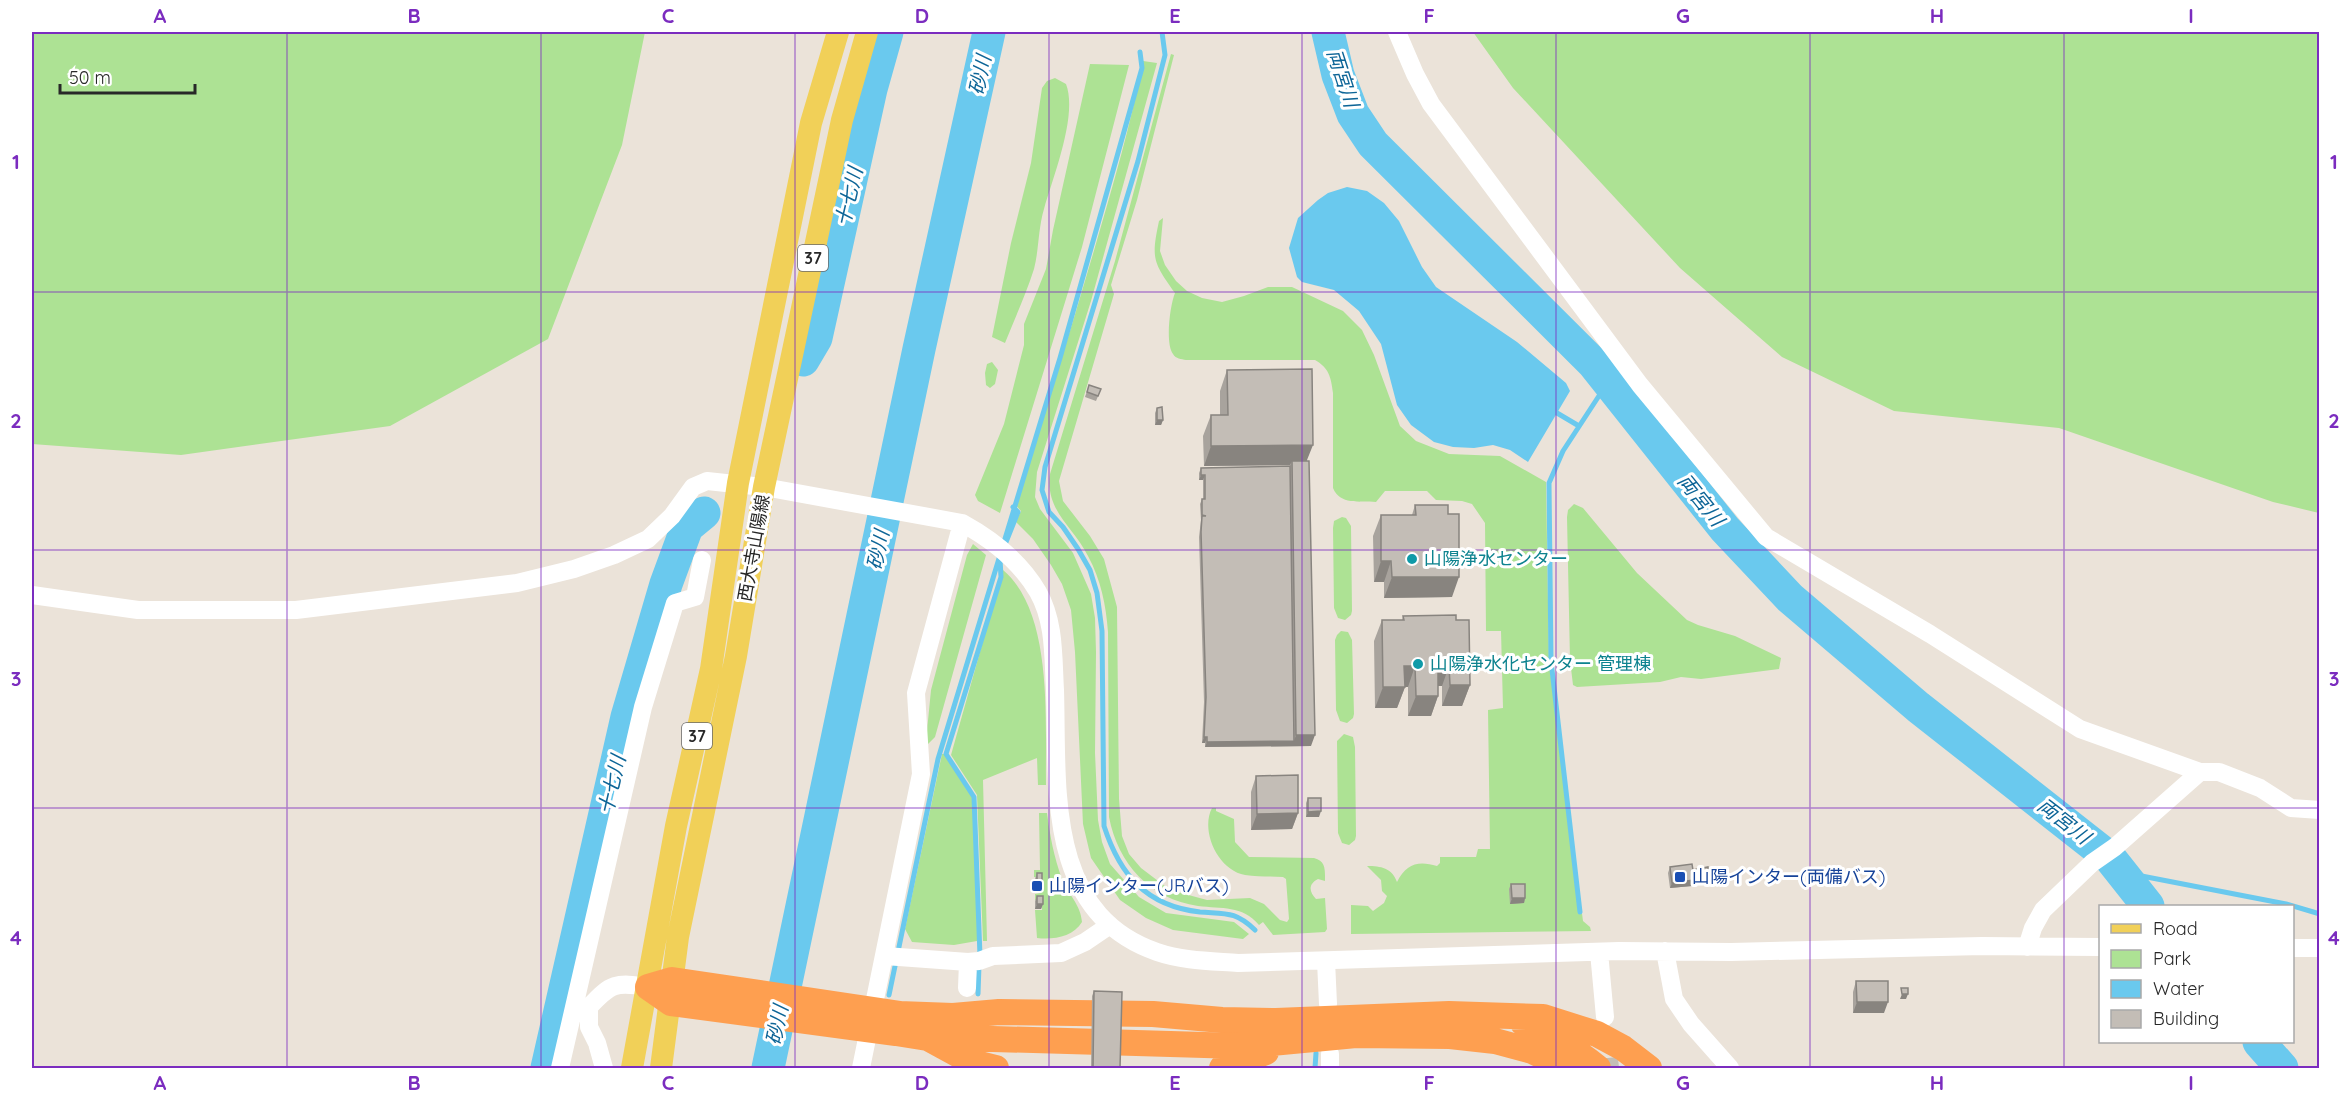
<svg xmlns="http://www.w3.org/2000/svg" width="2351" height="1100" font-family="Quicksand,'Noto Sans JP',sans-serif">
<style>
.green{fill:#ade294}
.water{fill:#6ac9ee}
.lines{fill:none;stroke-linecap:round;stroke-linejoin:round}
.stream{stroke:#6ac9ee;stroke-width:5}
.river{stroke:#6ac9ee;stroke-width:33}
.minor-tunnel{stroke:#c4beb6;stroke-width:18;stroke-dasharray:18 9;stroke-linecap:butt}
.minor{stroke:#fff;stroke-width:18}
.major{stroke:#f1d058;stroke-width:22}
.highway{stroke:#fe9f50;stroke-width:26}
.wall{fill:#a8a39d}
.shaded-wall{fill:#88847f}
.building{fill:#c3bdb6;stroke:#88847f;stroke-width:1.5}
.grid{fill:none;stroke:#7b2cbf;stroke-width:1.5;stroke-opacity:0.55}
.culture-dot{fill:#0f9aa8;stroke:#fff;stroke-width:2}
.transit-dot{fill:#1a4fb4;stroke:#fff;stroke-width:2}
.labels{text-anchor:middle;stroke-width:6;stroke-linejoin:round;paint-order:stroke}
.shield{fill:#fff;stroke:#686868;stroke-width:1.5}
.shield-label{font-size:16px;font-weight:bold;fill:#282828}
.street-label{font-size:18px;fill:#282828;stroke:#fff}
.culture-label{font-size:18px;fill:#0d838f;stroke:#fff;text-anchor:start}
.transit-label{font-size:18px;fill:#164399;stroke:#fff;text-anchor:start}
.water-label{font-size:20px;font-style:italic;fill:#0d6597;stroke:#fff}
.neatline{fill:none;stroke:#7b2cbf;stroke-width:2}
.grid-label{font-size:20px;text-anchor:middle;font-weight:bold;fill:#7b2cbf}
</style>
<rect width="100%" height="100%" fill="#ebe3d9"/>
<!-- green -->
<path class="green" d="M32,32h613l-23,113 -74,194 -158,87 -209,29 -149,-11z
M1473,32h846v481l-46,-11 -214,-74 -165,-17 -112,-54 -102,-89 -167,-180z
M1171,54l3,1 -37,145 -26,85 3,9 -55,187 4,20 27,35 14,23 13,48 2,192 3,37 7,18 12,14 29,22 37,10 43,-2 14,6 16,16 7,2 2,-3 -3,-40 -3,-2c-13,-1 -26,0 -38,-2 -27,-5 -45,-44 -33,-67h4v3l18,8 1,23 14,15 65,1c12,3 11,12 11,23l-7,-2c-10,5 -9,13 -2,20l9,-1 2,31 -2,3 -52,3 -10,-13 -4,3c-17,-20 -37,-16 -61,-19 -48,-7 -80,-42 -89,-89l-1,-185c-2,-27 -7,-52 -20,-76 -15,-30 -43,-45 -38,-82l65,-213z
M1143,61l14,2 -66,238 -54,171 -2,25 5,12 33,44 18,41 4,24 1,34 -1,101 3,67 4,22 8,22 29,33 27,16 68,9 15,12 -6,5 -70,-9 -27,-12 -26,-18 -29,-42 -8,-34 -8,-172 -4,-42 -9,-26 -11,-19 -18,-26 -17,-17 5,-11 -6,-7c28,-85 55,-171 80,-257 18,-62 36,-123 48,-186z
M1090,64l39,1 -47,182 -82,266 -22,-12 -3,-6 29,-71 20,-79v-21l22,-55 7,-39z
M1055,78l11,6c12,31 -13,93 -22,125 -6,20 -5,41 -10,60 -8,25 -19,49 -29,74l-13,-6 19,-94 20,-80 11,-75 5,-7z
M1163,218l-3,33 5,14 11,16 11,10 15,7 20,4 22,-6 24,-9h24l51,24 19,19 12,25 26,71 16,15 33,13 51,2 46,26 3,180 34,259 7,6 1,4 -240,3v-29l17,1 5,5 11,-8 3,-7 -5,-5 -1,-11 -14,-14c14,0 25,2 30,16 9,-18 21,-22 40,-16l3,-3v-6h36l2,-8h12l-2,-139 15,-2 -2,-77h-15l-1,-108 -13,-19 -10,-3 -26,-1 -9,-9h-42l-9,11c-17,-1 -36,3 -43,-14v-95c-2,-16 -4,-25 -18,-33h-129c-5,-1 -10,-1 -13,-6 -8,-10 -3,-49 2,-61 -22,-31 -24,-34 -16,-72z
M992,362l6,8 -3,14 -5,4 -4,-3 -1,-12 2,-9z
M1574,504l9,4 54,65 50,47 11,5 37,11 46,22 -2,11 -78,10 -20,-2 -21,5 -83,5 -4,-2 -3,-25 -3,-143 1,-7z
M1342,517l4,1 5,8 1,85 -1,4 -6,5 -7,-2 -4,-10 -1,-80 1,-7z
M973,544l13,11 -51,182 -7,7 -2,-3 5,-51 36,-135z
M1003,570c51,43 42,153 43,215h-8l-1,-27 -54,22 4,161h-4l-6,-146 -26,-40z
M1341,631l7,1 4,8 2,74 -1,4 -6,5 -7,-2 -4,-11 -1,-70 2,-5z
M1344,734l9,3 2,10 1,89 -1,4 -6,5 -7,-2 -4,-10 -1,-92z
M942,754h4l28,45 4,140 -1,2 -23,4 -42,-3 -7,-13z
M1039,813h8c3,23 7,44 15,66 6,15 19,26 20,43 -9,15 -29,18 -45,16l-2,-28h7v-10h-7v-6l6,-1v-15l-7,-1v-7h6z"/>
<!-- water -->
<path class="water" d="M1347,187l20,4 17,12 15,18 23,46 14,20 81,55 49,41 4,8 -42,71 -18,-12 -17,-5 -19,3 -21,-1 -19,-5 -23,-17 -14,-20 -16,-61 -22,-33 -25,-21 -32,-8 -5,-5 -8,-29 9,-30 20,-18 10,-7z"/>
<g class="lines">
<!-- stream -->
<path class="stream" d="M1162,32l3,23 -27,106 -93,306 -3,23 7,22 14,15 15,22 12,21 7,23 5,38 2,195c16,49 42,80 96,86 26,2 35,-1 55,18
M1557,413l22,13
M1004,547l14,-35 -5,-5
M2121,872l165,32 34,10
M1580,912l-29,-251 -2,-178 14,-32 45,-69
M980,956l-6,-159 -28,-43 55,-177 -1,-18
M978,994l1,-29
M889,995l49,-236 122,-401 82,-290 -2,-16
M1315,1068l1,-15"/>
<!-- river -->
<path class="river" d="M1328,32l10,43 15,39 20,30 220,219 132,166 65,69 128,109 192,151 38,48
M803,360l13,-22 55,-249 16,-57
M2259,1042l23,26
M547,1068l80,-351 39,-133 21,-57 17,-14
M768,1068l151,-719 70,-317"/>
<!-- minor-tunnel -->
<path class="minor-tunnel" d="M1606,1031l4,37"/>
<!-- minor -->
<path class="minor" d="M1397,32l18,42 16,30 209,281 126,152 164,97 150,95 120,43
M32,595l106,15h158l221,-27 57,-14 40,-14 34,-16 24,-23 21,-29 14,-6 57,6 198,36c31,17 58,38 76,69 17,30 15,65 17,98 3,96 -11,223 102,262 26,9 54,9 81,11l381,-12 112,1 251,-6 118,1
M2027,947l6,-19 10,-18 49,-47 23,-16 85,-75h19l41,16 31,20 29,2
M2292,948h28
M1665,951l9,48 17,25 39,44
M1599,952l6,65
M885,956l83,6 11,-1 14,-5 68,-3 24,-11 25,-17
M1326,961l2,43
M967,988l1,-26
M560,1068l83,-361 32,-104 20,-6 7,-37
M604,1068l-7,-25 -8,-16v-20c22,-24 27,-25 59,-20
M861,1068l60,-294 -5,-81 46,-170
M1330,1068v-14"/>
<!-- major -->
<path class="major" d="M632,1068l44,-242 35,-157 27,-186 73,-360 27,-91
M661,1068l17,-131 58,-281 28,-169 78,-367 25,-88"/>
<!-- highway -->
<path class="highway" d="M648,987l24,-7 242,36
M648,987l23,16 225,30 44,7
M899,1014l54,2 46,-4 154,2 69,6 54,1 173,-7 94,3 54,17 26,14 26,20
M1523,1023c27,13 52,26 75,45
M925,1037l314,9 117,-11 94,1 45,5 37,10 36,17
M928,1038l44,24 24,6
M1222,1068l44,-16"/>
</g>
<!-- wall -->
<path class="wall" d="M1227,370l80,91 4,285 -106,1v-4h-3l2,-41 -5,-165 2,-17 -1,-16 2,-5h1v-19h-4v-7l2,-5 89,-2v-1l-86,1 -1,-30 8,-21h9v-24z
M1089,385l12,4 -5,12 -11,-4z
M1157,408l6,12 -2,5h-6v-12z
M1415,505l33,9 4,83 -68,1v-16h-10l-1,-46 8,-21h31z
M1403,616l53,4 14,65 -8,21h-20v-20h-4v10l-7,20h-23v-29h-3l-8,21h-22l-1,-67 8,-21h20z
M1256,776l42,37 -6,16 -41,1v-38z
M1308,798l11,19h-13v-14z
M1670,867l23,3 16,3 -2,5 -13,2 -2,6 -22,2 -2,-15z
M1037,873l5,15 -2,5h-5v-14z
M1511,884l14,14 -1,5 -14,1 -1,-15z
M1037,896l6,8 -2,5h-6v-8z
M1856,981l28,32h-31v-21z
M1094,991l26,77h-29l1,-72z"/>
<!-- shaded-wall -->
<path class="shaded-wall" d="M1157,420h6l-2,5h-6z
M1313,445l-8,20 -13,-4 -2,4 -86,1 7,-20z
M1201,475h4l-2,5h-4z
M1381,561h10l-7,21h-10z
M1392,577h67l-7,20 -68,1z
M1404,666h11l-7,21h-11z
M1438,666h11l-7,20h-12z
M1450,685h20l-8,21h-20z
M1383,687h22l-8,21h-22z
M1416,696h22l-7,20h-23z
M1296,735h19l-4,11 -106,1 2,-5 87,-1z
M1204,737h3l-2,6h-3z
M1321,811l-2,6h-13l2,-5z
M1298,813l-6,16 -41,1 6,-16z
M1709,873l-2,5 -15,2 2,-5z
M1694,880l-2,6 -22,2 2,-5z
M1037,888h5l-2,5h-5z
M1512,898h13l-1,5 -14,1z
M1037,904h6l-2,5h-6z
M1902,994h6l-2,5h-6z
M1857,1002h31l-4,11h-31z"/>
<!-- building -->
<path class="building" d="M1312,369l1,76 -102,1v-31h17l-1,-45z
M1089,385l12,4 -3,7 -11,-4z
M1162,407l1,13h-6v-12z
M1292,461h17l6,274h-19z
M1290,466l4,275 -87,1v-5h-3l2,-40 -5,-165 1,-16h4l-4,-1v-16h3v-24h-4v-7z
M1415,505h33v9h11v63h-67l-1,-16h-10v-46h35z
M1456,615v5h13l1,65h-20l-1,-19h-11v30h-22l-1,-30h-11l1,21h-22l-1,-67h22l-1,-4z
M1298,775v38l-41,1 -1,-38z
M1308,798h13v13l-13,1z
M1692,864l1,6 15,-3 1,6 -15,2v5l-22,3 -2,-16z
M1037,873h5v15h-5z
M1511,884h14v14h-13z
M1037,896h6v8h-6z
M1856,981h32v21h-31z
M1901,988h7v6h-6z
M1094,991l28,1 -2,76h-27z"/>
<!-- grid -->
<path class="grid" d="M287,32v1036M541,32v1036M795,32v1036M1049,32v1036M1302,32v1036M1556,32v1036M1810,32v1036M2064,32v1036M32,292h2288M32,550h2288M32,808h2288"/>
<!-- markers -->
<g class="culture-dot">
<circle cx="1412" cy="559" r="6"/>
<circle cx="1418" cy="664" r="6"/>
</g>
<g class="transit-dot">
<rect x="1674" y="871" width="12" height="12" rx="3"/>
<rect x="1031" y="880" width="12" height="12" rx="3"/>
</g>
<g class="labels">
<!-- shield labels -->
<g class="shield">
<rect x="798" y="245" width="30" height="26" rx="4.5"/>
<rect x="682" y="723" width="30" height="26" rx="4.5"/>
</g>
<g class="shield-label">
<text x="813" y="264">37</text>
<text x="697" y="742">37</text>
</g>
<!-- street labels -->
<g class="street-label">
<text transform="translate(754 548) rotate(-80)" y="6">西大寺山陽線</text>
</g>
<!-- culture labels -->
<g class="culture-label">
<text x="1424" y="565">山陽浄水センター</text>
<text x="1430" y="670">山陽浄水化センター 管理棟</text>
</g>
<!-- transit labels -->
<g class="transit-label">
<text x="1692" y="883">山陽インター(両備バス)</text>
<text x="1049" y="892">山陽インター(JRバス)</text>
</g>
<!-- water labels -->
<g class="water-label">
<text transform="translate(980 75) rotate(-78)" y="7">砂川</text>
<text transform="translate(1343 78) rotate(72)" y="7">両宮川</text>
<text transform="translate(849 197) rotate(-77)" y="7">十七川</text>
<text transform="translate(1701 500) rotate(51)" y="7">両宮川</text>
<text transform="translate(878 550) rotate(-78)" y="7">砂川</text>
<text transform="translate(612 785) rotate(-77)" y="7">十七川</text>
<text transform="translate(2064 821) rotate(38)" y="7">両宮川</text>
<text transform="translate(777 1025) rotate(-78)" y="7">砂川</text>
</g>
</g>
<!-- border -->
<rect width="2351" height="1100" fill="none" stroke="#ffffff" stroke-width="66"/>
<!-- legend -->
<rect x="2099" y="905" width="195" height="138" fill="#ffffff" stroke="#a9a9a9" stroke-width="1.5"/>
<rect x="2111" y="924" width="30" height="9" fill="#f1d058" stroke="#a9a9a9" stroke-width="1.5"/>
<text x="2153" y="935" font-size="18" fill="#282828">Road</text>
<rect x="2111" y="950" width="30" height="18" fill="#ade294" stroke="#a9a9a9" stroke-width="1.5"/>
<text x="2153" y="965" font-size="18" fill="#282828">Park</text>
<rect x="2111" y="980" width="30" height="18" fill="#6ac9ee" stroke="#a9a9a9" stroke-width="1.5"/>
<text x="2153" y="995" font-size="18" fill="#282828">Water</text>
<rect x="2111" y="1010" width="30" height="18" fill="#c3bdb6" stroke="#a9a9a9" stroke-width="1.5"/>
<text x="2153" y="1025" font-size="18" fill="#282828">Building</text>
<!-- scale -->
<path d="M60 84v9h135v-9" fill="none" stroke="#282828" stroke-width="3"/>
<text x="69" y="84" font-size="18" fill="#282828" stroke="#ffffff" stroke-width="4.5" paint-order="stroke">50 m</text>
<rect x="33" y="33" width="2285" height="1034" class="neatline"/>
<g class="grid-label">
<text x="160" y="23">A</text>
<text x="414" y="23">B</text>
<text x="668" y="23">C</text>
<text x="922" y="23">D</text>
<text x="1175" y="23">E</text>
<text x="1429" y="23">F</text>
<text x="1683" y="23">G</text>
<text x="1937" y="23">H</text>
<text x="2191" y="23">I</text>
<text x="16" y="169">1</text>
<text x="2334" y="169">1</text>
<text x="16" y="428">2</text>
<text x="2334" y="428">2</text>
<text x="16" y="686">3</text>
<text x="2334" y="686">3</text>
<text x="16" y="945">4</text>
<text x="2334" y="945">4</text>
<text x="160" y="1090">A</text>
<text x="414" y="1090">B</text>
<text x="668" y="1090">C</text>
<text x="922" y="1090">D</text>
<text x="1175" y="1090">E</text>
<text x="1429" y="1090">F</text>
<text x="1683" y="1090">G</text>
<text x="1937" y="1090">H</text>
<text x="2191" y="1090">I</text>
</g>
</svg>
